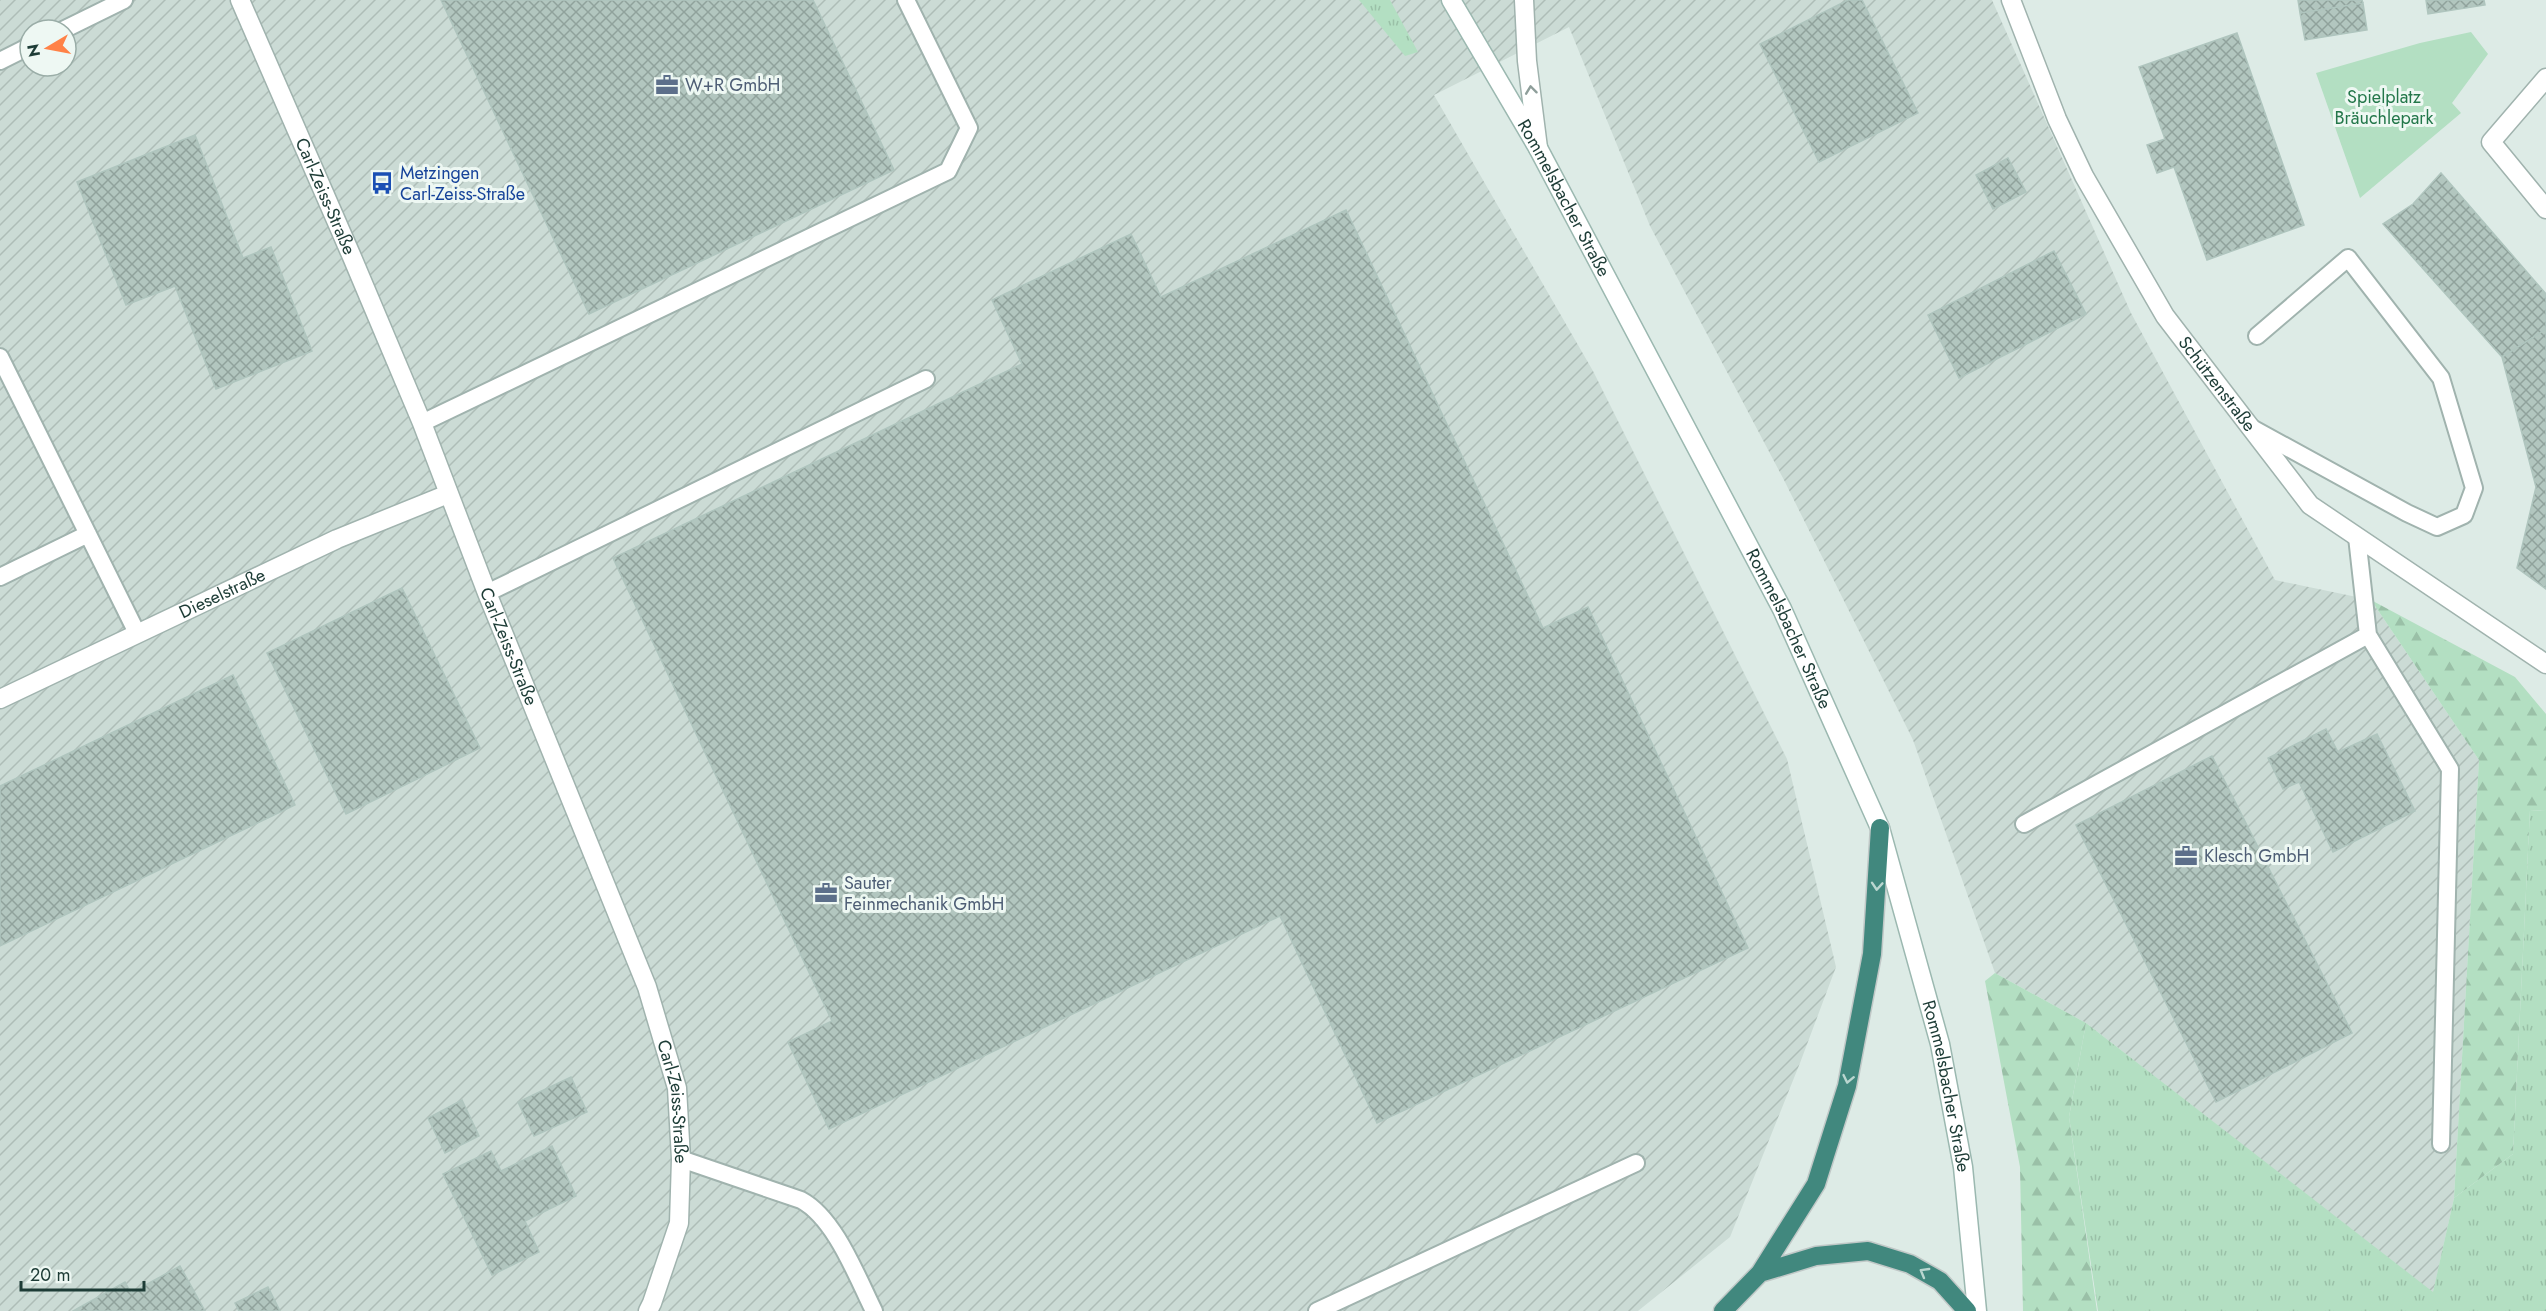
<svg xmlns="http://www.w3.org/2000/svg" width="2546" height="1311" font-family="Jost,sans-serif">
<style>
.industrial{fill:url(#industrial-furrows);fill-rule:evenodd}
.grass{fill:url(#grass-tufts)}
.forest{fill:url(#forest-firs)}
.park{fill:#b3dfc2}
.building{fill:url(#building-cross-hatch);stroke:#afc5be;stroke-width:1.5}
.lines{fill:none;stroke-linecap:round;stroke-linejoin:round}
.service-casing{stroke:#a0b3ae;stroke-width:20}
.minor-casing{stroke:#a0b3ae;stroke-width:21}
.secondary-casing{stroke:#9bb8b0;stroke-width:21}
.trunk-casing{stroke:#c0c8c7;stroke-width:21}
.service{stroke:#fff;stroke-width:16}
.minor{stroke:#fff;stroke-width:18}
.secondary{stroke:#fff;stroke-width:18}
.trunk{stroke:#41887e;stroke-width:18}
.oneway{stroke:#8e9e9a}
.oneway2{stroke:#bad6d0}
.labels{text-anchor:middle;stroke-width:6;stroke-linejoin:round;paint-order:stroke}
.service-label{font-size:18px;fill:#4e5e75;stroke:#eef8f3;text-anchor:start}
.park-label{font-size:18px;fill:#23774a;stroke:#eef8f3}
.transit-label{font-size:18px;fill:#164399;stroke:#eef8f3;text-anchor:start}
.street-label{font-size:18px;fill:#1d3c36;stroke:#eef8f3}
</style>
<defs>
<pattern id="industrial-furrows" width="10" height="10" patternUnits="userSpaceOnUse" patternTransform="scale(1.5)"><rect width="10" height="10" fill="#cbdbd5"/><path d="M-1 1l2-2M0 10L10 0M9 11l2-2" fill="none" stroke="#aebdb7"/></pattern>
<pattern id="grass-tufts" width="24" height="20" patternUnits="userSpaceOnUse" patternTransform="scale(1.5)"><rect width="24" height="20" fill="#b3dfc2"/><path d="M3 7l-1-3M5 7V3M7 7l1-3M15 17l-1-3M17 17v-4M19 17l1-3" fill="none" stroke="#9ac0a7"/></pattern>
<pattern id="forest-firs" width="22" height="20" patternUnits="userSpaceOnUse" patternTransform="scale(1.5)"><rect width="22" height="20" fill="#b3dfc2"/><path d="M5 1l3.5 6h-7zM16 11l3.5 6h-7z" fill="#9ac0a7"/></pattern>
<pattern id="building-cross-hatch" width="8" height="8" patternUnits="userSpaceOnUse" patternTransform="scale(1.5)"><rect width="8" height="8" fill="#b2c6bf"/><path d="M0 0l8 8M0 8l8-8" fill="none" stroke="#90a29c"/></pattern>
</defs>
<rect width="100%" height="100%" fill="#ddebe6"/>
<!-- industrial -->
<path class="industrial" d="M0,0h1992l139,313 144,267 96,20 108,160 -25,438 -21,95 -347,-270 -91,-50 -82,-233 -129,-260 -134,-254 -81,-199 -135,68 159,276 194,388 49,208 -36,96 -70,174 -92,74h-1638zM30,30h36v36h-36z"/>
<!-- grass -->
<path class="grass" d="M1359,0h31l28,52 -13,4z
M2530,810l16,1v500h-448l-29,-194 17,-94 347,269 21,-94 59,-44z"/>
<!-- forest -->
<path class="forest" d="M2371,600l144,77 31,37v97l-16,-1 -17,344 -59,44 25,-438z
M1995,973l91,50 -17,94 28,194h-74l-3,-144 -35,-186z"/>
<!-- park -->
<path class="park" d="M2471,32l17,22 -36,49 9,10 -101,85 -44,-125 104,-30z"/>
<!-- building -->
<path class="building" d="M441,0h372l81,170 -305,144z
M1848,0h14l56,113 -99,49 -59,-118z
M2298,0h64l1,3 -63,10z
M2426,0h58l1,5 -57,9z
M2363,3l4,27 -62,10 -5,-27z
M2237,33l67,192 -97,35 -33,-93 -17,6 -10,-28 18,-6 -26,-72z
M195,135l48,123 28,-11 41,104 -96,38 -41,-103 -49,19 -49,-123z
M2008,158l18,34 -33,17 -17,-34z
M2441,173l105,121v35l-44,28 -119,-133 30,-20z
M1346,210l197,418 45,-21 160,341 -371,175 -97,-207 -451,213 -41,-87 44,-21 -219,-463 409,-194 -30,-64 139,-66 30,63z
M2054,251l32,63 -127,64 -31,-63z
M2546,329v260l-29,-21 19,-81 -34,-130z
M402,588l78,160 -134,66 -79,-161z
M233,675l62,130 -295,141v-160z
M2326,729l12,23 39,-18 38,77 -82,41 -34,-70 -16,7 -15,-31z
M2212,756l140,277 -136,69 -140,-277z
M571,1077l16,35 -53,24 -16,-34z
M462,1100l17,36 -34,17 -17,-35z
M552,1146l24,50 -51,25 14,31 -47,23 -49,-101 48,-23 10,20z
M180,1266l25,45h-132l52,-29 6,11z
M268,1287l12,24h-41l-4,-8z"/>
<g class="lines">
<!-- service casing -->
<g class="service-casing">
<path id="service" d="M63,30l61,-30
M0,61l30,-15
M0,357l137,276
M422,423l526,-252 21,-43 -63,-128
M2250,427l157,86 30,14 27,-12 10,-27 -33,-110 -93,-120 -91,78
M2357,537l11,98 82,134 -9,375
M0,577l88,-43
M487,593l439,-214
M2024,824l344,-189
M681,1159l120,41c34,18 56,77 73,111
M1317,1311l319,-148"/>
</g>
<!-- minor casing -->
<g class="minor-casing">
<g id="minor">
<path id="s1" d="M240,0l112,257 70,166 65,170 160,394 30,101 4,71 -2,64 -27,80 -4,8"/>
<path d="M1524,0l3,61 11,87"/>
<path id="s2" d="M2011,0l46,119 27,57 81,140 145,189 236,159"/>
<path d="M2546,78l-55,64 55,67"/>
<path id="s3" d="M0,699l337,-160 111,-45"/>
</g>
</g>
<!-- secondary casing -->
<g class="secondary-casing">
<g id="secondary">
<path id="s4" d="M1451,0l87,148 244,461 98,219 60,216 23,123 14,144"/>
</g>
</g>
<!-- trunk casing -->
<g class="trunk-casing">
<path id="trunk" d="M1760,1273l56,-17 52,-5 42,13 30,17 27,30
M1723,1311l37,-38 56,-89 31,-98 25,-132 8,-126"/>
</g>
<!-- service -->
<use href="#service" class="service"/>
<!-- minor -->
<use href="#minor" class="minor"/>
<!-- secondary -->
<use href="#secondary" class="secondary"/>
<!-- trunk -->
<use href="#trunk" class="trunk"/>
</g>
<!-- one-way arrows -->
<defs><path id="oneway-chevron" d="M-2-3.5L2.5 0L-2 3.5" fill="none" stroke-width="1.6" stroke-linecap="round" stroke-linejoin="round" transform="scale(1.5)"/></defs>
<use class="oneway" href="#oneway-chevron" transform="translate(1531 90) rotate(-97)"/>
<g class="oneway2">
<use href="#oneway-chevron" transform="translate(1877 886) rotate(94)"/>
<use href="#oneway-chevron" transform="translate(1848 1079) rotate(102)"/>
<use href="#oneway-chevron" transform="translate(1924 1272) rotate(-150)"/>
</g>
<!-- icons -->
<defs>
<g id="office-bare" transform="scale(1.8)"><path d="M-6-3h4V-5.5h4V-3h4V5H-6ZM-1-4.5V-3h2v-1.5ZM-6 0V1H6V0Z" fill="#5c6f8a" stroke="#eef8f3" stroke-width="2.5" paint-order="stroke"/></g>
<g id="bus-bare" transform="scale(1.8)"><path d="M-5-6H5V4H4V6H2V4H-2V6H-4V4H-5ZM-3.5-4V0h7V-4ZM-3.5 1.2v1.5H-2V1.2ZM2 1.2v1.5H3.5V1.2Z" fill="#1a4fb4" stroke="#eef8f3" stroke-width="2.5" paint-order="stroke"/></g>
</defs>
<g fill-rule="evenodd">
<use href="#office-bare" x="667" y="85"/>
<use href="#bus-bare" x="382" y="183"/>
<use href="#office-bare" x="2186" y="856"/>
<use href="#office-bare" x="826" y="893"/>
</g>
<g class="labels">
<!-- service labels -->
<g class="service-label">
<text x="685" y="91">W+R GmbH</text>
<text x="2204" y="862">Klesch GmbH</text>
<text x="844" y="889">Sauter<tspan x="844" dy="21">Feinmechanik GmbH</tspan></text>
</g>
<!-- park labels -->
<g class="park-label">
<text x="2384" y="103">Spielplatz<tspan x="2384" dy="21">Bräuchlepark</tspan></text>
</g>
<!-- transit labels -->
<g class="transit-label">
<text x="400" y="179">Metzingen<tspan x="400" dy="21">Carl-Zeiss-Straße</tspan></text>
</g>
<!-- street labels -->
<g class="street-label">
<text dy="6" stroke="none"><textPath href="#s1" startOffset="214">Carl-Zeiss-Straße</textPath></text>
<text dy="6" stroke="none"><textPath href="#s4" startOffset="228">Rommelsbacher Straße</textPath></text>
<text dy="6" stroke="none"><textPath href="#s2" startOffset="438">Schützenstraße</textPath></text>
<text dy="6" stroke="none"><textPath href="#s3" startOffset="246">Dieselstraße</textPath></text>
<text dy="6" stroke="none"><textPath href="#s4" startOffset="714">Rommelsbacher Straße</textPath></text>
<text dy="6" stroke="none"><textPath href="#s1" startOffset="700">Carl-Zeiss-Straße</textPath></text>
<text dy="6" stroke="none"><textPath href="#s4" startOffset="1200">Rommelsbacher Straße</textPath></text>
<text dy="6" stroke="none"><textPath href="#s1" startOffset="1186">Carl-Zeiss-Straße</textPath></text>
</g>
</g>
<!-- north arrow -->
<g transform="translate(48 48) rotate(260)"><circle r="28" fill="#eef8f3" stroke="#9aada7" stroke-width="1.5"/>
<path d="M0-4.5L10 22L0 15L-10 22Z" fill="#ff8247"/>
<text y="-9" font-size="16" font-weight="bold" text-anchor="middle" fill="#1d3c36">N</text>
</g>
<!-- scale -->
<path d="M21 1281v9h123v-9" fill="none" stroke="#1d3c36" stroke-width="3"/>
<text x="30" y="1281" font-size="18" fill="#1d3c36" stroke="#eef8f3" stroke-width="4.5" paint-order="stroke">20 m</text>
</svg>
